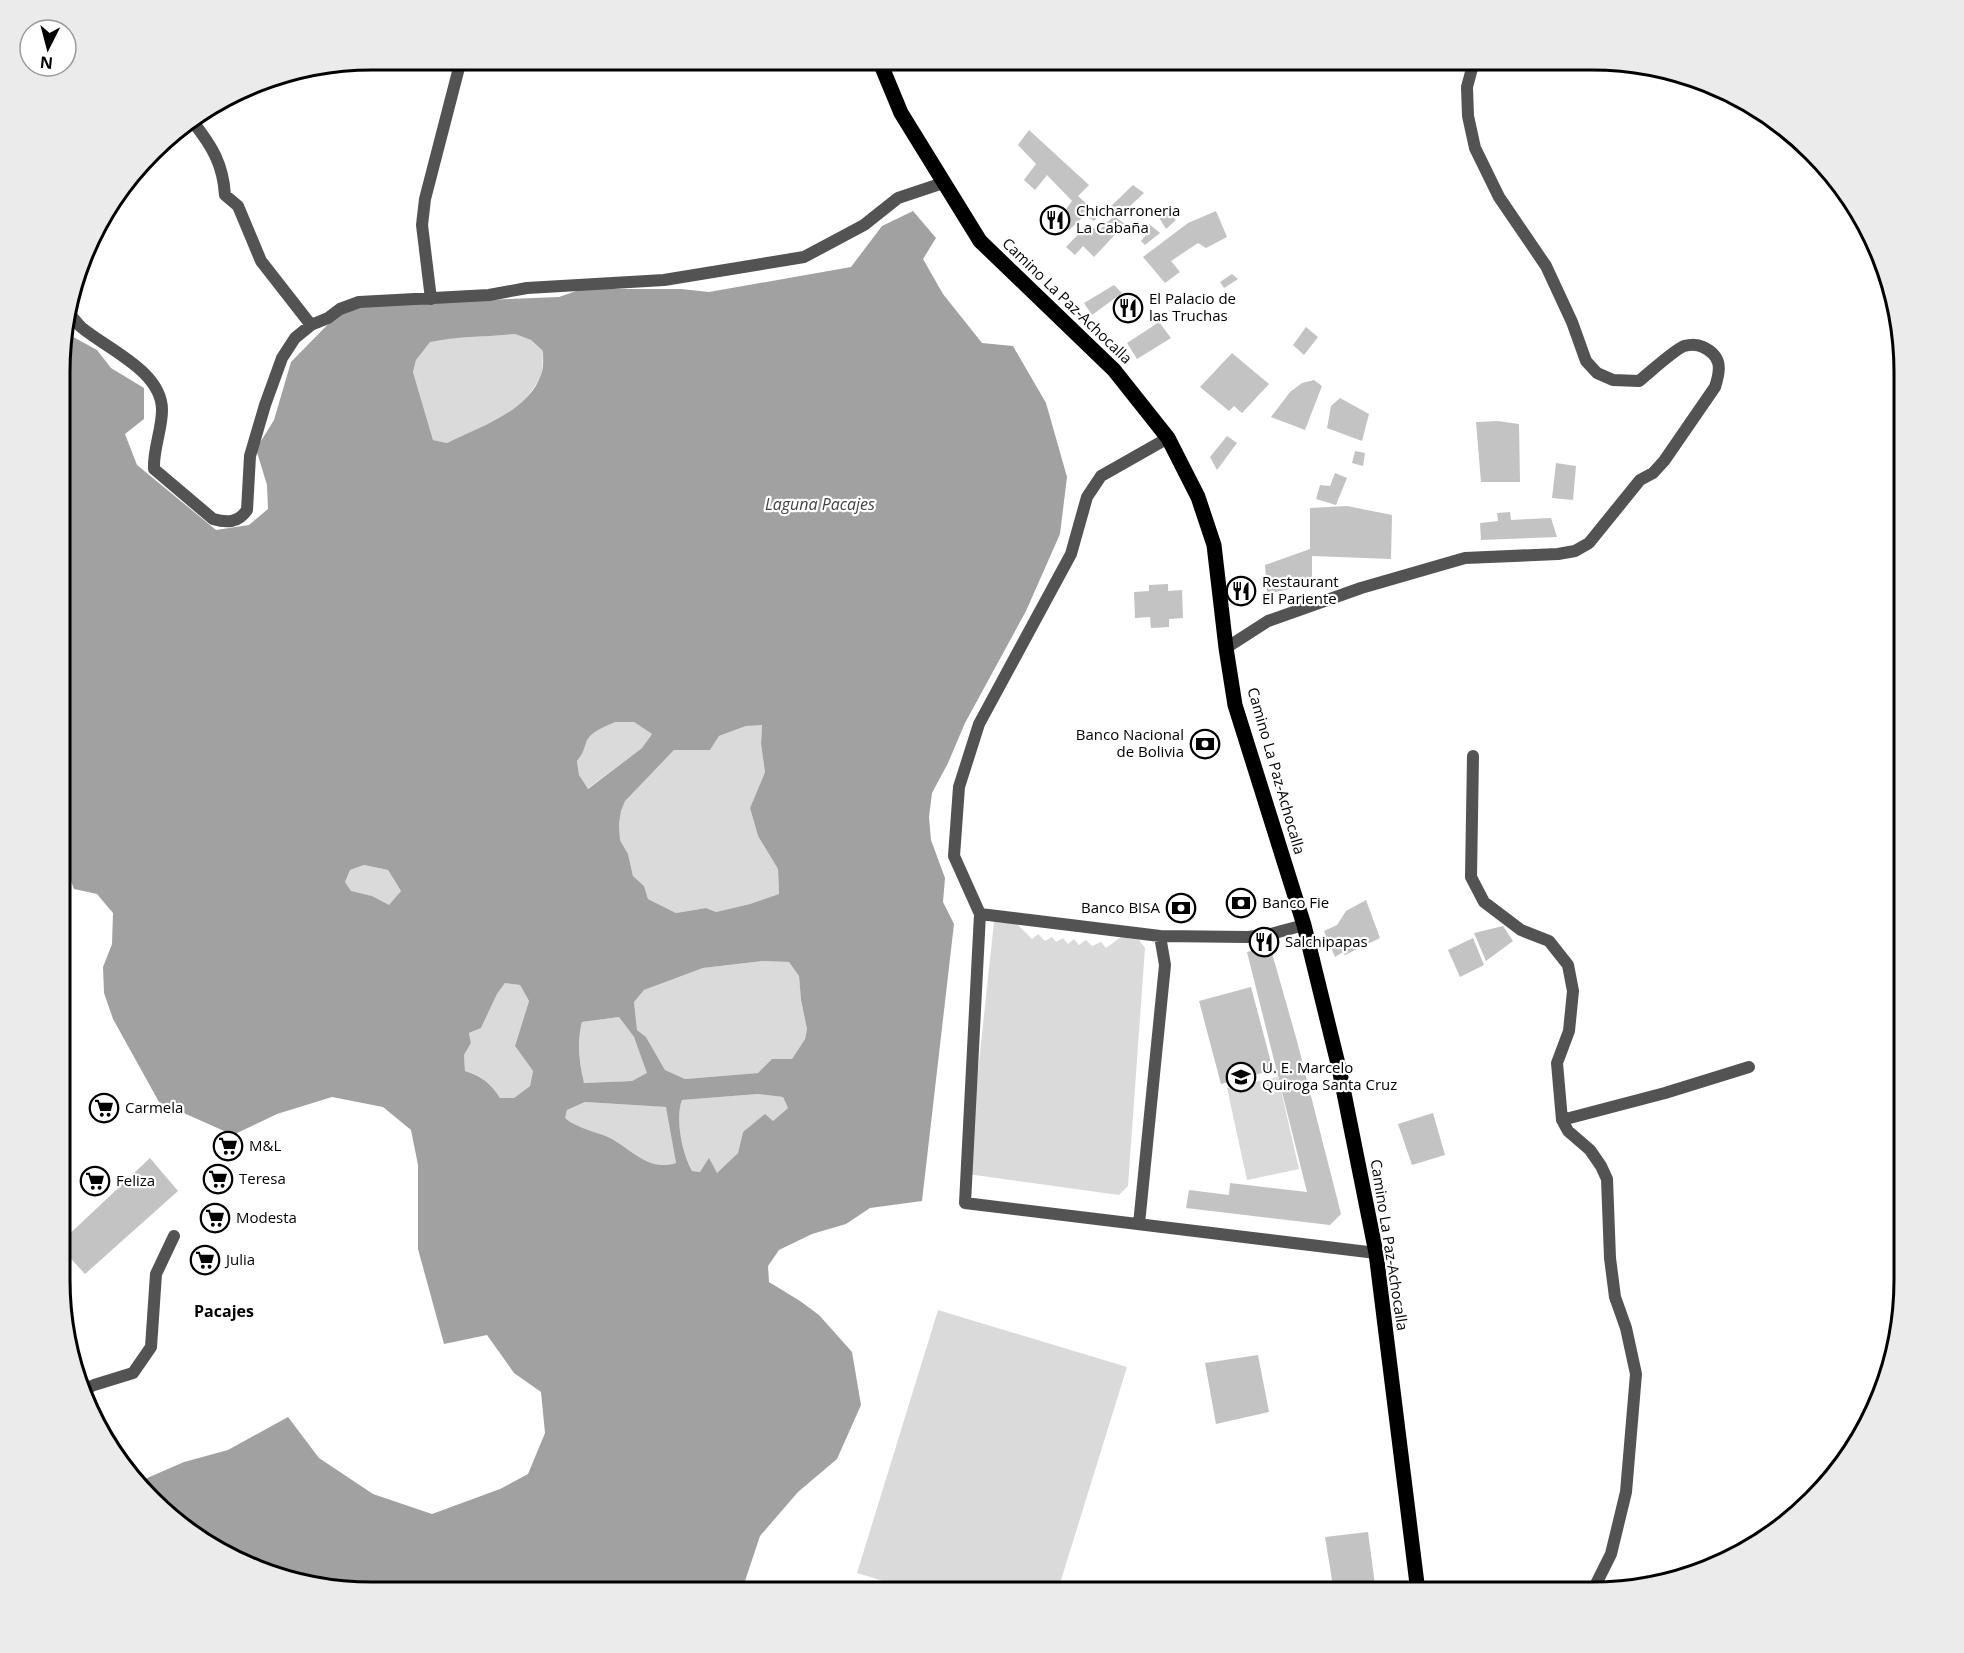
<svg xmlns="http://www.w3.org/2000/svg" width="1964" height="1653" font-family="'Open Sans',sans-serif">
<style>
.green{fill:#dadada}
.water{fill:#a1a1a1;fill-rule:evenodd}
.building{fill:#c3c3c3}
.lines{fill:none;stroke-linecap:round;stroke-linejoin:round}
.street{stroke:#535353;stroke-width:12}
.primary{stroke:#000;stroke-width:15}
.labels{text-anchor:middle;stroke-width:4.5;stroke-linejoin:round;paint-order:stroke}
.poi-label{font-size:15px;fill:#000;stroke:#fff;text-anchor:start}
.street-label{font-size:15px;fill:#000;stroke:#fff}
.water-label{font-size:16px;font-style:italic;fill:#424242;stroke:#fff}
.neighbourhood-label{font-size:16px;font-weight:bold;fill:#000;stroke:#fff}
.rim{fill:none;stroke:#000;stroke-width:3}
</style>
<rect width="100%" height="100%" fill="#fff"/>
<!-- green -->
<path class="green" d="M515,334l16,6 12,11 -1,24 -17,26 -24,17 -54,25 -14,-3 -20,-68 3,-12 14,-19c28,-5 57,-4 85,-7z
M615,722h19l18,12 -10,14 -55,41 -8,-14 -2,-14c6,-7 6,-10 8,-18 4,-11 20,-16 30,-21z
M762,724l-1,20 4,28 -15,36 8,28 20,33 1,25 -29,10 -34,8 -10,-4 -30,5 -28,-14 -4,-13 -11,-10 -5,-22 -8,-14 -1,-16 2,-13 4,-11 49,-50h36l9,-14 27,-10z
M364,865l24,5 13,21 -12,15 -17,-10 -21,-4 -6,-10 5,-12z
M994,922l22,1 16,16 6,-5 7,7 7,-4 4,5 7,-4 5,6 6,-5 5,6 7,-5 6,6 9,-4 5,6 15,-11 18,3 6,8 -17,238 -9,9 -152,-21z
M763,961l26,1 10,14 2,24 6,29 -2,10 -13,20h-20l-13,14 -74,6 -20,-9 -19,-33 -9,-7 -3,-28 10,-12 59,-22z
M505,983l15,2 9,16 -14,45 18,25 -3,15 -16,12h-14c-9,-15 -18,-22 -35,-27l-1,-16 7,-12 -2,-10 12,-5 16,-34z
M619,1017l15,20 14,36 -16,8 -49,2c-3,-20 -6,-41 -1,-61z
M1278,1077l21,92 -52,11 -20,-92z
M758,1094l25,3 5,11 -15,13 -30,11 -5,21 -22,21 -24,-3c-10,-17 -17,-53 -10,-71z
M585,1102l82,5 9,56c-29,9 -45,-15 -68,-26 -14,-6 -32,-9 -44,-18l3,-9z
M938,1310l189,57 -70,226h-134l-66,-20z"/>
<!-- water -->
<path class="water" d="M913,211l23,27 -13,21 20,35 39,49 31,3 33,57 21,74 -7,57 -34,77 -61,112 -17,40 -16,30 -3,24 2,23 14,38 -2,24 11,22 -32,277 -52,7 -24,16 -34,10 -33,16 -11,16 1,16 31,19 19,14 33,37 9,53 -24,54 -39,33 -38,44 -19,57h-368l-120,-24 -102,-68 -13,-19 46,-20 44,-12 60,-33 31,41 54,36 59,20 68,-25 28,-15 17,-41 -4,-41 -27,-19 -27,-38 -43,9 -26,-95v-84l-7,-35 -28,-23 -51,-10 -55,17 -44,21 -74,-33 -46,-83 -9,-26 -1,-26 9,-23 1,-31 -16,-19 -23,-5c-11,-31 -19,-40 -5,-72l-7,-19 2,-469 2,4 31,17 14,18 33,20v31l-19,15 12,31 79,65 33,-5 19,-16 -1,-24 -11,-36 18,-29 17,-58 49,-50 15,-7 204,-8 23,-8h99l28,3 142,-25 31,-41zM515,334l16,6 12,11c0,7 1,17 -2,24 -13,37 -62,52 -94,68l-14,-3 -20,-68 3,-12 14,-18c28,-6 57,-5 85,-8zM615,722h19l18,12 -10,14 -54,41 -9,-14 -2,-14c6,-7 6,-10 9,-18 3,-11 19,-16 29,-21zM762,725l-1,19 4,28 -15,36 8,28 20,33 1,25 -29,10 -34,8 -10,-4 -30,5 -28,-14 -4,-13 -11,-10 -5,-22 -8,-14 -1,-16 2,-13 4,-10 49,-51h36l9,-14 27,-10zM364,865l24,5 13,21 -12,14 -17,-9 -21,-5 -6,-9 5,-12zM763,961l26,1 10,14 2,24 6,29 -2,10 -13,20h-20l-14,14 -73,6 -20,-9 -19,-33 -9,-7 -3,-28 10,-12 59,-22zM505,983l15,2 9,16 -14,45 18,25 -3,15 -16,12h-14c-9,-15 -19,-22 -35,-27l-1,-16 7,-12 -2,-10 12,-5 16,-34zM619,1017l15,20 13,36 -15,8 -48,2c-5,-20 -7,-42 -2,-61zM758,1094l25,3 5,11 -15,13 -8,-7 -22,18 -5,21 -21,20 -8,-15 -9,14 -8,-1c-10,-17 -17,-53 -10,-71zM585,1102l81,5 10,56c-29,9 -45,-15 -68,-26 -14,-6 -32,-9 -43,-19l2,-8z"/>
<!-- building -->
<path class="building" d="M1029,130l60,55 -11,11 21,19 -5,6 -9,-6 -16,15 -10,-11 13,-18 -25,-26 -12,15 -11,-10 12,-16 -18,-19z
M1133,185l11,8 -27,25 8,6 -31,33 -11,-11 -8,9 -9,-8 22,-23 10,7 17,-16 -6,-7z
M1165,210l11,10 -10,9 -8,-13z
M1216,211l11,26 -21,11 -8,-5 -27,18 9,11 -15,11 -22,-26 45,-34z
M1149,224l11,9 -15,12 -4,-4 5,-6 -5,-5z
M1232,274l6,5 -14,9 -4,-6z
M1114,285l8,8 -30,22 -8,-12z
M1159,322l12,16 -34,21 -10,-16z
M1306,327l12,10 -14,18 -11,-10z
M1232,353l37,31 -27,29 -8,-7 -5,5 -29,-24z
M1314,380l8,6 -17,44 -34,-13 19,-25 12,-9z
M1340,398l29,16 -7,27 -35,-13 4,-22z
M1498,421l21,3 1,58h-39l-5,-60z
M1227,436l10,7 -20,27 -7,-13z
M1355,451l10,2 -2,13 -11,-3z
M1556,463l20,3 -3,34 -21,-2z
M1335,473l12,5 -11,27 -20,-6 4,-14 10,1z
M1347,506l45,9 -1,44 -79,-3v28l-45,10 -2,-29 45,-16v-41z
M1510,512l1,8 40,-2 6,19 -76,3 -1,-17 18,-2 -1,-8z
M1168,584v7l14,-1 1,28 -14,1v8l-18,1 -1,-11 -15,1 -1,-26 15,-1v-6z
M1366,900l14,38 -35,17 -2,-3 -8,5 -11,-26 13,-6 9,-14z
M1503,926l10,15 -27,20 -12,-28z
M1473,938l11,27 -24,12 -12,-27z
M1270,946l27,95 44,173 -11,11 -144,-17 3,-18 40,5 1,-12 77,9 -60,-240z
M1251,987l22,83 -52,14 -22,-83z
M1433,1113l12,42 -33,10 -14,-41z
M150,1158l28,33 -93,83 -24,-26v-6z
M1258,1355l11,57 -53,12 -11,-61z
M1368,1532l8,60h-42l-9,-55z"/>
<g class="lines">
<!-- street -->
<path class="street" d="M193,122c19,24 30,42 32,73l13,11 23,55 50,64
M431,299l-9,-74 3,-26 36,-139
M69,313c4,5 8,10 12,14 26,22 81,44 81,83 0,20 -9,39 -8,59l59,50c14,4 25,4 34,-9l3,-54 15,-51 17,-47 13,-20 16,-13 17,-7 12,-9 19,-7 130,-7 38,-7 137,-8 140,-23 60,-32 34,-27 45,-15
M1168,438l-67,38 -14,21 -16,57 -92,170 -20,63 -5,69 26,58 -15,289 411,50
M1226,648l42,-27 93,-33 104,-30 93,-4 17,-3 14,-8 51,-63 13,-7 11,-12 51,-74c6,-18 7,-31 -12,-40 -6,-3 -12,-3 -19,-1 -10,4 -35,27 -45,35l-26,-1 -16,-7 -11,-12 -14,-39 -26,-56 -47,-69 -24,-49 -7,-32 -1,-29 7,-26
M1473,756l-2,121 13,25 37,28 28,11 19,24 5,26 -4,40 -12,32 5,57 6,11 22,19 11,16 6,13 3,79 5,39 11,31 10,46 -10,118 -15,62 -19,38
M980,914l180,22 88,1 23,-3 33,-9
M61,994v-2
M1562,1120l103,-27 84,-26
M1139,1224l26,-259 -5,-29
M82,1391l12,-6 39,-12 18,-26 5,-73 18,-38"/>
<!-- primary -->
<path class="primary" d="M879,60l22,53 79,128 134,129 54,68 30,59 16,48 12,103 9,57 69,220 35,143 37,185 42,339"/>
</g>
<!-- icons -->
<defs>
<g id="restaurant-ring" transform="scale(1.5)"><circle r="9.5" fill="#fff" stroke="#000" stroke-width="1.5"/><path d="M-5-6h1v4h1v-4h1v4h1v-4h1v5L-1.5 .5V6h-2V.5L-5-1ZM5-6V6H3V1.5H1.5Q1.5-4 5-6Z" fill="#000"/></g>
<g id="bank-ring" transform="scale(1.5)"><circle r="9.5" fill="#fff" stroke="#000" stroke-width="1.5"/><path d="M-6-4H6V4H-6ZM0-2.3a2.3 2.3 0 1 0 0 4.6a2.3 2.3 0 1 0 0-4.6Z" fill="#000"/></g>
<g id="school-ring" transform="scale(1.5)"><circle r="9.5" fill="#fff" stroke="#000" stroke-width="1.5"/><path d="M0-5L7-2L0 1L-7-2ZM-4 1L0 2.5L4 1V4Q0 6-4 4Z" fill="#000"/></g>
<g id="supermarket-ring" transform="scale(1.5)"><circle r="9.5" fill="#fff" stroke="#000" stroke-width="1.5"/><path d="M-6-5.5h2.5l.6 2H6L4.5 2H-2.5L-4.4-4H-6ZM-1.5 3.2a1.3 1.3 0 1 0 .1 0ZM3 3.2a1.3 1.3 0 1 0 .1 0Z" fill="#000"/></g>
</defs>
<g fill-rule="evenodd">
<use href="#restaurant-ring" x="1055" y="220"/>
<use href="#restaurant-ring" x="1128" y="308"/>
<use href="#restaurant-ring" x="1241" y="591"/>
<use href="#bank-ring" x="1205" y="744"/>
<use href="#bank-ring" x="1241" y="903"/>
<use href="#bank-ring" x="1181" y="908"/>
<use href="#restaurant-ring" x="1264" y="942"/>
<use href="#school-ring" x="1241" y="1077"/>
<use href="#supermarket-ring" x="104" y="1108"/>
<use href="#supermarket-ring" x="228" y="1146"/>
<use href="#supermarket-ring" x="218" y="1179"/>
<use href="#supermarket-ring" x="95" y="1181"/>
<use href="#supermarket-ring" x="215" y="1218"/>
<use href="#supermarket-ring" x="205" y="1260"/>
</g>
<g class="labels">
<!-- poi labels -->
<g class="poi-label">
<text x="1076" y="216">Chicharroneria<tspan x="1076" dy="17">La Cabaña</tspan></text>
<text x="1149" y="304">El Palacio de<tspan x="1149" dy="17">las Truchas</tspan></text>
<text x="1262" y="587">Restaurant<tspan x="1262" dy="17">El Pariente</tspan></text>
<text x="1184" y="740" text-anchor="end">Banco Nacional<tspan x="1184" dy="17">de Bolivia</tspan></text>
<text x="1262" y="908">Banco Fie</text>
<text x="1160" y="913" text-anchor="end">Banco BISA</text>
<text x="1285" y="947">Salchipapas</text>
<text x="1262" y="1073">U. E. Marcelo<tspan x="1262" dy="17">Quiroga Santa Cruz</tspan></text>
<text x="125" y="1113">Carmela</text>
<text x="249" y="1151">M&amp;L</text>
<text x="239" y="1184">Teresa</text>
<text x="116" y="1186">Feliza</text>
<text x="236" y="1223">Modesta</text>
<text x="226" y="1265">Julia</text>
</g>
<!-- street labels -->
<g class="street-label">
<text transform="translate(1067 301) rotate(44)" y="5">Camino La Paz-Achocalla</text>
<text transform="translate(1276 771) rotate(74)" y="5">Camino La Paz-Achocalla</text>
<text transform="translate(1389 1245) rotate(81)" y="5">Camino La Paz-Achocalla</text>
</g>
<!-- water labels -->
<g class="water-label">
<text x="820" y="510">Laguna Pacajes</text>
</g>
<!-- neighbourhood labels -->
<g class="neighbourhood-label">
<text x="224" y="1317">Pacajes</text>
</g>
</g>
<!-- crop -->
<path d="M0 0H1964V1653H0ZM372 70H1592A302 302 0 0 1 1894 372V1280A302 302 0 0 1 1592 1582H372A302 302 0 0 1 70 1280V372A302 302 0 0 1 372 70Z" fill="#ebebeb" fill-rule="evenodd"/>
<path class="rim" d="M372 70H1592A302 302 0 0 1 1894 372V1280A302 302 0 0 1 1592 1582H372A302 302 0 0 1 70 1280V372A302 302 0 0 1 372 70Z"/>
<!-- north arrow -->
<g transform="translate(48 48) rotate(186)"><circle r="28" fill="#ffffff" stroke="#999999" stroke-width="1.5"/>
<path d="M0-4.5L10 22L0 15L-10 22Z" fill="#000000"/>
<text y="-9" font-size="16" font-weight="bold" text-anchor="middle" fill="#000000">N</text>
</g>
</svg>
